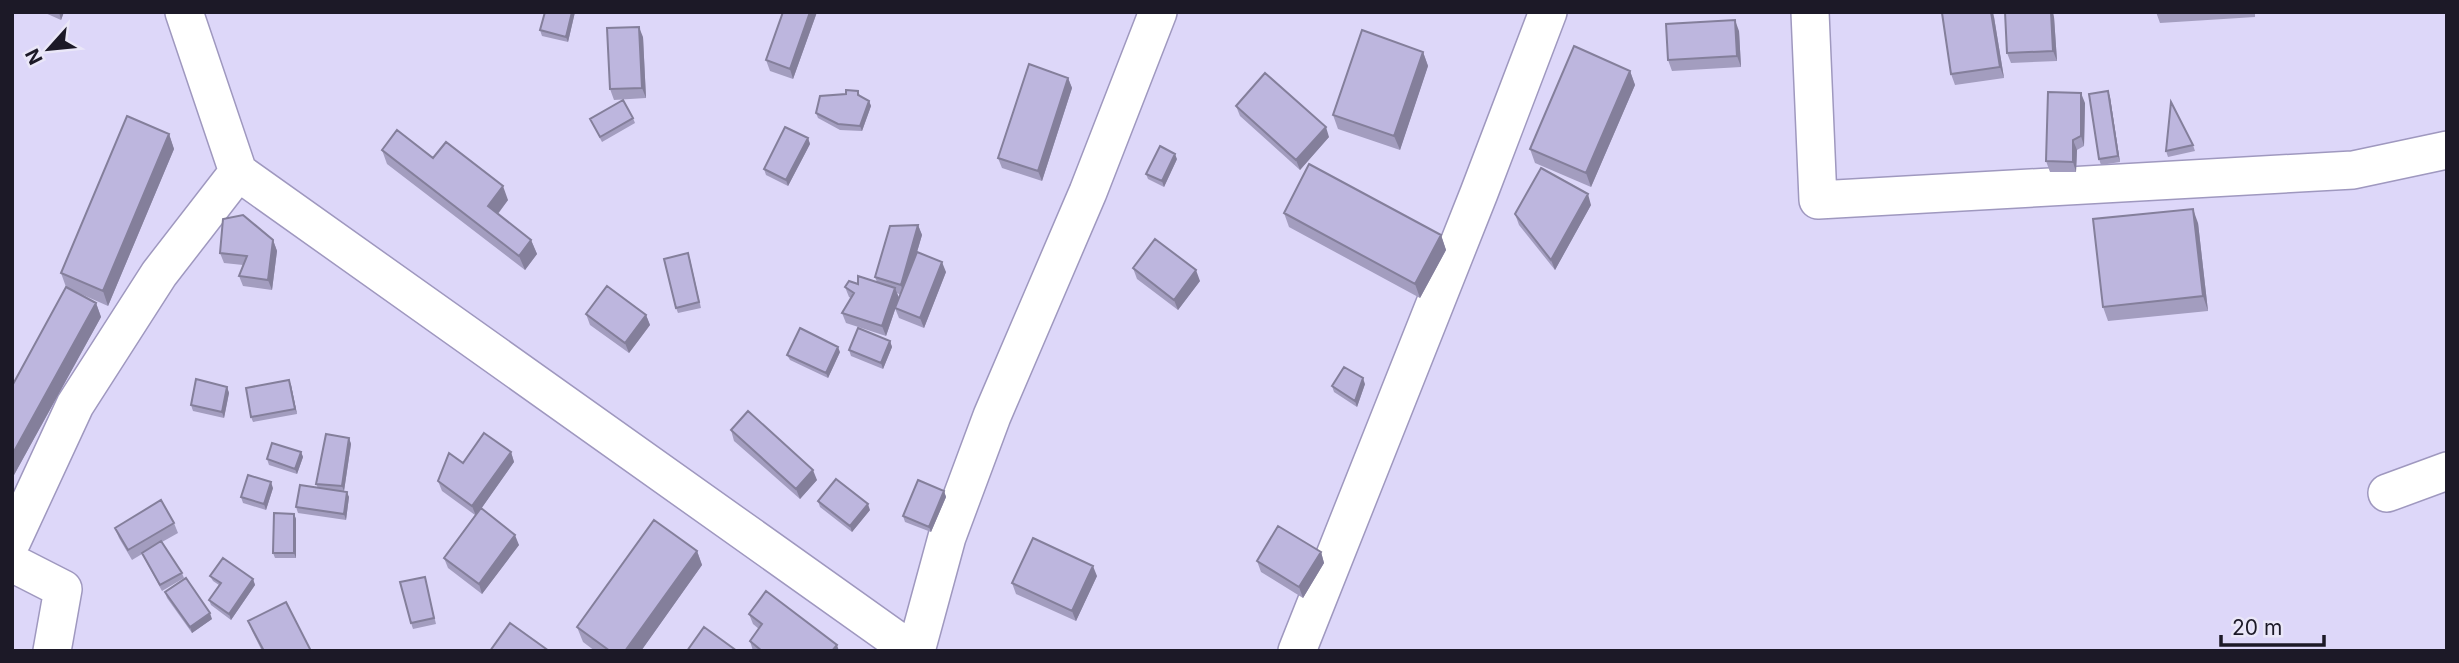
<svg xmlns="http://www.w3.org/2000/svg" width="2459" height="663" font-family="Inter,sans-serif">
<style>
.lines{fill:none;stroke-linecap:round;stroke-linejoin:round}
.street-casing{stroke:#9f98bf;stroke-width:40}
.street{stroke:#fff;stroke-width:37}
.wall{fill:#a39dbf}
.shaded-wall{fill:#847f9b}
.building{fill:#bdb6de;stroke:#847f9b;stroke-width:2}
</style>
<rect width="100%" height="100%" fill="#ddd7f9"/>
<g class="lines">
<!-- street casing -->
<g class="street-casing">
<path id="street" d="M184,12l54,160 674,479
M1810,12l8,188 535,-30 94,-20
M2387,493l60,-22
M12,541l63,-136 84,-131 79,-102
M12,563l51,26 -11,62
M916,651l31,-114 45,-121 96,-224 70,-180
M1297,651l182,-458 69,-181"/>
</g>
<!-- street -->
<use href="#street" class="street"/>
</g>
<!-- wall -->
<path class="wall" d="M43,12h21l-3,8z
M545,12h30l-7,30 -26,-6 -2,-6z
M783,12h34l-24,67 -23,-8 -4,-11z
M2156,12h99v5l-95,6z
M1994,17l10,61 -49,7 -4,-11z
M2054,17l3,44 -46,2 -4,-10z
M1739,31l2,36 -69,4 -4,-11z
M643,37l3,61 -32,2 -4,-11z
M1423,52l5,14 -28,84 -62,-21 -5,-14z
M1630,71l5,14 -44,102 -56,-24 -5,-14z
M1068,78l4,10 -30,93 -40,-13 -4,-10z
M858,91l2,5 9,5 2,5 -9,25 -22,-1 -22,-12 -2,-5 30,-19z
M2108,91l2,6 10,65 -19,3 -2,-6z
M2085,103l-1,43 -7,4 -1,22h-26l-4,-11z
M1236,106l93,31 -29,33 -60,-54z
M633,118l2,5 -33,19 -12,-23z
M169,134l5,15 -66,157 -34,-15 22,12 5,14 -87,158 -2,-1v-88l54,-99 -5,-14z
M808,138l2,6 -22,42 -22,-11 -2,-6z
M2193,145l2,6 -27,6 -2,-6z
M382,150l51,8 75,42 -10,14 33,26 6,14 -12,16 -138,-106z
M1177,159l-13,28 -16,-8 -2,-5z
M1591,205l-36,65 -36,-45 -4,-11z
M1284,213l157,22 5,15 -26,48 -131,-71z
M2198,223l10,88 -100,10 -5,-14z
M918,225l4,10 -5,17 29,20 -22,56 -25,-10 -4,-10 6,-13 -4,-2 2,5 -13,38 -40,-13 -4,-10 9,-15 -2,-1 -4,-10 32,-5 -2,-5z
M273,240l4,11 -5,39 -29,-4 -4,-10 4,-11 -19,-2 -4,-10z
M690,259l11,49 -23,5 -2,-5z
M1133,268l67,13 -22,29 -41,-31z
M586,314l60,1 4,10 -21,28 -39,-28z
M890,341l2,6 -9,22 -32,-13 -2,-6z
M840,352l-12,26 -38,-18 -3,-5z
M1365,384l-8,23 -23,-15 -2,-6z
M291,385l6,29 -44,8 -2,-5z
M227,387l2,6 -5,25 -31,-7 -2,-6z
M731,430l86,50 -17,19 -66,-58z
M349,438l2,6 -7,47 5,6 -3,23 -48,-7 -2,-6 22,-19 -2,-4z
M301,452l2,5 -6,17 -28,-9 -2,-6z
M511,452l3,10 -33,47 38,36 -37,49 -34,-26 -4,-10 31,-43 -33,-24 -4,-10 25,-18z
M273,488l-7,22 -23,-7 -2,-6z
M944,491l2,6 -15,35 -26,-10 -2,-6z
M818,501l52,9 -18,22 -32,-25z
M294,514l2,5v39h-21l-2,-5z
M174,523l4,10 -16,9 20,31 2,5 -22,13 -20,-37 -10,6 -13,-22 -4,-10z
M697,551l5,14 -61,86h-46l-12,-9 -6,-15z
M1321,552l3,11 -21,35 -42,-26 -4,-11z
M210,576l43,3 2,6 -24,35 -20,-15 -2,-5 10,-15 -6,-4z
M1097,576l-21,45 -60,-27 -4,-11z
M425,577l11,47 -23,5 -2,-6z
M165,592l47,27 -20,14 -25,-35z
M286,602l25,49h-49l-10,-20 -4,-10z
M749,614l90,37h-86l-3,-10 9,-12 -6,-5z"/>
<!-- shaded-wall -->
<path class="shaded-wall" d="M59,12h5l-3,8z
M572,12h3l-7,30 -2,-5z
M810,12h7l-24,67 -3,-10z
M1991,12h2l1,5 10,61 -4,-11z
M2051,12h2l1,5 3,44 -4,-10z
M1735,20l4,11 2,36 -4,-11z
M639,27l4,10 3,61 -4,-10z
M1423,52l5,14 -28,84 -6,-14z
M1630,71l5,14 -44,102 -5,-14z
M1068,78l4,10 -30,93 -4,-10z
M2108,91l2,6 10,65 -2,-6z
M2081,93l4,10 -1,43 -3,-10z
M869,101l2,5 -9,25 -2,-5z
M1326,127l3,10 -29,33 -4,-10z
M169,134l5,15 -66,157 -5,-15z
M808,138l2,6 -22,42 -2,-6z
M2073,140l4,10 -1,22 -3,-10z
M1175,154l2,5 -13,28 -2,-6z
M503,186l5,14 -15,20 -5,-14z
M1588,194l3,11 -36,65 -4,-10z
M2193,209l5,14 10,88 -5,-15z
M918,225l4,10 -18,61 -3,-11z
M1441,235l5,15 -26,48 -5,-14z
M273,240l4,11 -5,39 -4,-10z
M531,240l6,14 -12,16 -6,-14z
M942,262l4,10 -22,56 -4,-10z
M1196,270l4,11 -22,29 -4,-10z
M895,288l4,10 -13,38 -4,-10z
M96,303l5,14 -87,158 -2,-6v-14z
M646,315l4,10 -21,28 -4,-10z
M890,341l2,6 -9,22 -2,-6z
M838,347l2,5 -12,26 -2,-5z
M1363,378l2,6 -8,23 -2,-6z
M289,380l2,5 6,29 -2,-5z
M227,387l2,6 -5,25 -2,-6z
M349,438l2,6 -7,47 -2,-5z
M301,452l2,5 -6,17 -2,-5z
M511,452l3,10 -38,54 -4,-10z
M813,470l4,10 -17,19 -4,-10z
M271,482l2,6 -7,22 -2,-6z
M944,491l2,6 -15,35 -2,-5z
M347,492l2,5 -3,23 -2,-6z
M868,504l2,6 -18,22 -2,-6z
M294,514l2,5v39l-2,-5z
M515,535l4,10 -37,49 -3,-10z
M697,551l5,14 -61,86h-16z
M1321,552l3,11 -21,35 -4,-11z
M1093,566l4,10 -21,45 -4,-10z
M253,579l2,6 -24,35 -2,-6z
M210,613l2,6 -20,14 -2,-6z
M837,645l2,6h-7z"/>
<!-- building -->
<path class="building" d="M545,12h27l-6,25 -26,-7z
M783,12h27l-20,57 -24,-9z
M1947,12h44l9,55 -49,7 -9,-61z
M2005,12h46l2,39 -46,2z
M1735,20l2,36 -69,4 -2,-36z
M639,27l3,61 -32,1 -3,-61z
M1362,30l61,22 -29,84 -61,-21z
M1574,46l56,25 -44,102 -56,-24z
M1029,64l39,14 -30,93 -40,-13z
M1265,73l61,54 -30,33 -60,-54z
M846,90l12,1v4l11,6 -9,25 -22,-2 -22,-11 4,-17 26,-2z
M2108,91l10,65 -19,3 -10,-65z
M2048,92l33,1v43l-8,4v22l-27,-1z
M623,100l10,18 -33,19 -10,-18z
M2171,102l22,43 -27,6z
M127,116l42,18 -66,157 -42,-18z
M785,127l23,11 -22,42 -22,-11z
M397,130l36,28 13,-16 57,44 -15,20 43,34 -12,16 -137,-106z
M1160,146l15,8 -13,27 -16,-7z
M1309,164l132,71 -26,49 -131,-71z
M1541,168l47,26 -37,66 -36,-46z
M2193,209l10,87 -100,11 -10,-88z
M243,215l30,25 -5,40 -29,-4 8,-20 -27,-3 3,-34z
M918,225l-17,60 -26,-8 15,-51z
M1155,239l41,31 -22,30 -41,-32z
M917,252l25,10 -22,56 -25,-10z
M688,253l11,49 -23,6 -12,-49z
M858,276l37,12 -13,38 -40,-13 12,-20 -9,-6 4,-6 9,3z
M607,286l39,29 -21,28 -39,-29z
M66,287l30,16 -84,152v-69z
M800,328l38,19 -12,26 -39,-18z
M858,328l32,13 -9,22 -32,-13z
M1344,367l19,11 -8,23 -23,-15z
M196,379l31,8 -5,25 -31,-7z
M289,380l6,29 -44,8 -5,-29z
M748,411l65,59 -17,19 -65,-59z
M484,433l27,19 -39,54 -34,-25 11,-28 14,10z
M326,434l23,4 -7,48 -26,-2z
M272,443l29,9 -6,17 -28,-10z
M248,475l23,7 -7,22 -23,-7z
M836,479l32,25 -18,22 -32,-25z
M918,480l26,11 -15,36 -26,-11z
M300,485l47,7 -3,22 -48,-7z
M161,500l13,23 -46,27 -13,-22z
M481,508l34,27 -36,49 -35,-26z
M274,513l20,1v39h-21z
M654,520l43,31 -72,100h-15l-33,-24z
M1278,526l43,26 -22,35 -42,-26z
M1033,538l60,28 -21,45 -60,-28z
M161,541l21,32 -22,12 -18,-32z
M223,558l30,21 -24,35 -20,-14 12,-17 -11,-7z
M425,577l9,41 -23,5 -11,-41z
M186,578l24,35 -20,14 -25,-35z
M766,591l71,54 -5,6h-70l-12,-10 12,-17 -13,-10z
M286,602l24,47 -2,2h-44l-16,-30z
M510,623l39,28h-59z
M704,627l33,24h-50z"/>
<!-- border -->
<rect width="2459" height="663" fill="none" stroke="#1c1927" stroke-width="28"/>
<!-- north arrow -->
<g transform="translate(49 49) rotate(243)" stroke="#eae7f8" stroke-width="5" paint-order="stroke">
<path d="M0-5L12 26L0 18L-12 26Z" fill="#1c1927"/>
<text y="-10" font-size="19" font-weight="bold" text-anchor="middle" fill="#1c1927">N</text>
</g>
<!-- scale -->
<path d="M2221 635v10h103v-10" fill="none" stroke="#1c1927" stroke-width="3.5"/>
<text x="2232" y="635" font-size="21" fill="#1c1927" stroke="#eae7f8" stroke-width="5" paint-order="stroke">20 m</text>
</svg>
